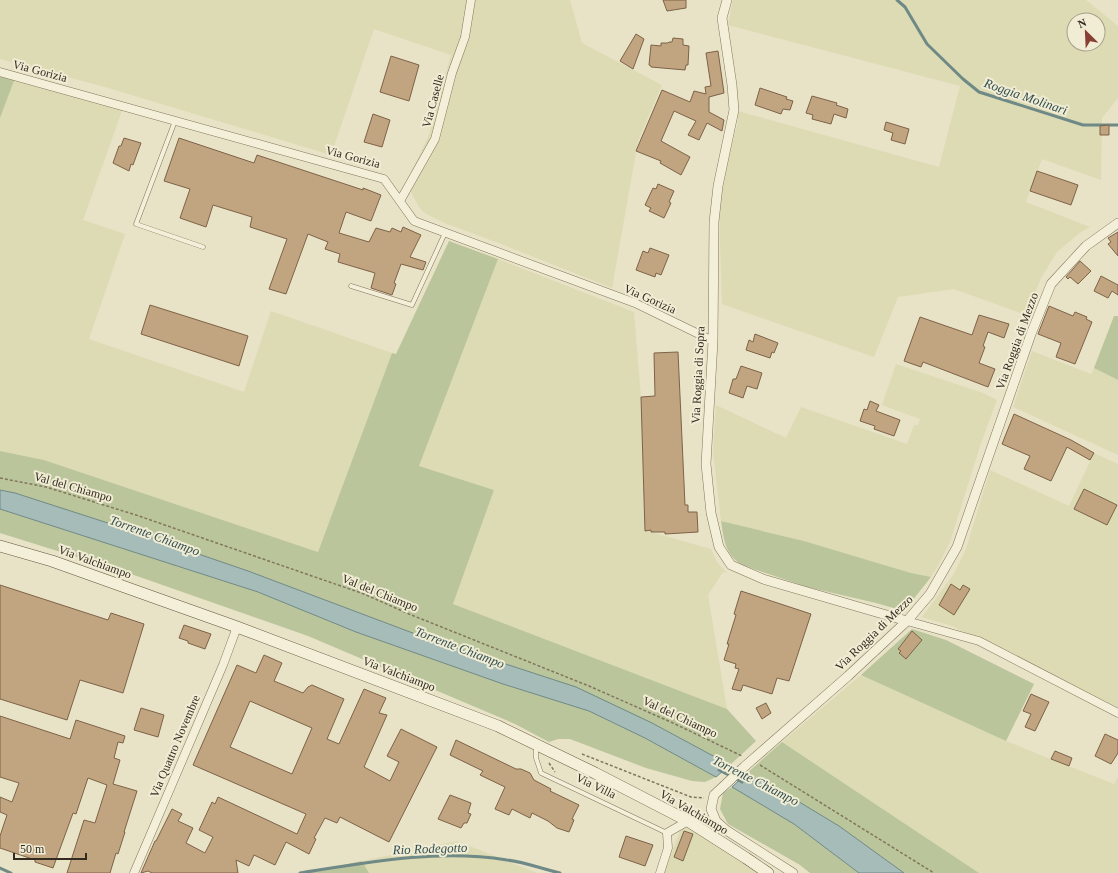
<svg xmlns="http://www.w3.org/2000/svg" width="1118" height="873" font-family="Georgia,serif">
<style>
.farmland{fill:#dddbb4;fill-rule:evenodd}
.green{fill:#bac59b}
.water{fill:#a6bcb9;stroke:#6f8986}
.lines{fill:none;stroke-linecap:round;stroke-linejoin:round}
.stream{stroke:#6f8986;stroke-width:3}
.building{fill:#c1a480;stroke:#7d6347;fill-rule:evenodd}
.service-casing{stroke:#81755e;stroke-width:5}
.minor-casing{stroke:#81755e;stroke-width:9}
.tertiary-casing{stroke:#81755e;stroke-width:10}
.secondary-casing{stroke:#635641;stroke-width:12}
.path{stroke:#81755e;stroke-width:1.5;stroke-dasharray:3 2;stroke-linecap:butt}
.service{stroke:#f4efd8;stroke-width:4}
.minor{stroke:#f4efd8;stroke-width:8}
.tertiary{stroke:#f4efd8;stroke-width:9}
.secondary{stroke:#f4efd8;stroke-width:11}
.labels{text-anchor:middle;stroke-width:4;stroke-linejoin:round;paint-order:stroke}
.street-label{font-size:12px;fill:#332b20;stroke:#f1ecd4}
.water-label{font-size:13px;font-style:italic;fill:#314f51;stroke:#f1ecd4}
</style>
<rect width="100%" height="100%" fill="#e8e2c6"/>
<!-- farmland -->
<path class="farmland" d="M0,0h570l12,43 80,42 -24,56 -26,147 -116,-46 -49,-18 -17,-8 -8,-5 -4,-6 -12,-22 23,-48 22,-80 -77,-26 -43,126 -226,-68 -105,-28z
M733,0h353l32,26v72l-16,20 -1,62 -59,-21 -16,43 64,25 -9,5 -24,20 -16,26 -15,37 -72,-26 -56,8 -24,60 -152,-53 -3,-94 8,-45 11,-43v-11l201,56 21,-81 -232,-61zM1074,20h24v24h-24z
M15,78l108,30 -40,112 42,14 -36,105 155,53 27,-81 121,42 -74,199 -274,-92 -44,-9v-333z
M498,259l136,53 7,85 4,133 6,1v1l60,17 6,13 10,11 -4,-1 -15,23 19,114 -274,-105 41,-114 -75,-24z
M1032,351l59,23 3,-6 24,12v75l-105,-48z
M896,364l87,29 14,7 -16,43 -31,99 -12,24 -7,11 -20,-4 -107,-32 -83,-20 -8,-70 3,-46 70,33 15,-31 106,37 7,-19h4l2,-6 -38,-14z
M1094,453l24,11v246l-166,-84 -30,-9 31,-42 13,-26 24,-79 79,36z
M861,675l145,66 37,15 71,28 4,-7v96h-139l-197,-131z
M683,823l82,50h-101z
M457,841l80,32h-168l-7,-12z"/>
<!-- green -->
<path class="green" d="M0,74l15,4 -15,40z
M449,241l49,18 -79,207 75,24 -41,114 274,105 29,32 -26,24 -78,-42 -404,-152 -134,-46 -99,-32 -15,-3v-39l44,9 274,92 74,-199 4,1z
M1114,316h4v64l-24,-12z
M0,509l258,83 98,40 147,52 86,27 56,27 71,39 -11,5 -13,-1 -46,-13 -76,-29h-12l-9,3 -34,-18 -207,-88 -174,-61 -134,-42z
M721,521l83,20 107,32 20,4 -27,34 -28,-8 -69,-16 -65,-22c-17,-11 -18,-25 -21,-44z
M912,629l34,11 88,44 -28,57 -145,-66z
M782,742l197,131h-75l-65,-47 -58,-35 -35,-17z
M732,787l62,37 65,49h-49l-10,-8 -72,-41 -8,-15 3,-16z
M362,861l7,12h-65z"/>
<!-- water -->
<path class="water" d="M0,490l15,3 99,32 134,46 178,67 150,49 76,36 78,42 -14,12 -71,-39 -56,-27 -86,-27 -147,-52 -98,-40 -258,-83z
M746,774l35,17 58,35 65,47h-45l-65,-49 -62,-37z"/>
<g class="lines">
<!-- stream -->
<path class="stream" d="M897,0l8,7 22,37 36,35 16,13 104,33h35
M719,770l23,12
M0,868l11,5
M300,873c69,-11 137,-24 207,-13 18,2 35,9 53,13"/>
</g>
<!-- building -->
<path class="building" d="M663,0h23v8l-19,3z
M636,34l8,5 -11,30 -13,-8z
M673,38l10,1v6l6,1 -1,19h-2l-1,5 -34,-3v-1l-2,-1 2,-20 10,1v-3h7l1,-1h3z
M718,51l6,42 -15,4v15l15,8 -2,11 -15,-8 -8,17 -11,-5 8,-14 -22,-10 -13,30 29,16 -9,18 -21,-12 1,-2 -25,-10 26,-61 28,12 4,-11 12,3 -1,-7 6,-1 -5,-33z
M391,56l28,9 -10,36 -29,-9z
M760,88l27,9 -1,2 7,2 -3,9 -7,-1 -2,5 -26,-9z
M812,96l25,7 -1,2 12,4 -2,9 -12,-4 -3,10 -19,-5 1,-4 -7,-2z
M373,114l17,6 -8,27 -18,-5z
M886,122l23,7 -4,15 -14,-4 2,-7 -9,-3z
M1109,125v10h-9v-9z
M124,138l17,5 -8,22 -2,-1 -2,7 -16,-8 6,-17h2z
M179,138l75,25 3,-8 106,35v-2l18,7 -10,26 -25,-9 -7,21 30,9 7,-14 14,4 2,-4 9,4 2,-5 18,8 -11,22 16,5 -3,8 -22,-6 -7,19 2,1 -4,11 -21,-7 4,-15 -37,-11 2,-8 -15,-5 3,-7 -20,-8 -22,60 -17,-5 18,-50 -37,-12 2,-10 -39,-12 -7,22 -26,-9 10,-29 -26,-8z
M1037,171l41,14 -7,20 -41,-14z
M658,184l16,7 -5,11 2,1 -7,15 -15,-7 2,-3 -6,-3 8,-17 3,1z
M1118,232v24l-10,-12 3,-2 -3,-4z
M650,248l19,7 -8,20 -5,-2 -1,4 -19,-7 7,-19 5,2z
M1080,261l11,10 -13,13 -8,-7 -2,2 -2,-2z
M1101,276l17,9v10l-6,-4 -4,7 -14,-7z
M150,305l98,31 -9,30 -98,-32z
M1049,306l24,10 2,-4 12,5 -1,2 6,3 -17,42 -19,-7 5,-14 -23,-9z
M979,315l30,9 -5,14 -16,-6 -5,14 2,1 -6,16 16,6 -7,18 -65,-25 -2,5 -17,-6 16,-44 52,18z
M755,334l23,9 -4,10 -2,-1 -2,6 -24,-8 3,-10 4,2z
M678,352l7,153h3v7h9l1,20 -33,2v-2h-14v-2l-6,1 -4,-134 14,-1 -1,-43z
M741,366l21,7 -5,16 -10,-3 -4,12 -14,-5 4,-14h3z
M870,401l9,4 -3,6 24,9 -6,16 -20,-7 1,-3 -15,-5 4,-12 3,1z
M1014,414l57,26 23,13 -4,7 -23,-13 -16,34 -27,-12 6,-13 -28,-12z
M1084,489l33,16 -10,20 -33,-16z
M951,584l9,6 3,-5 7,4 -16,26 -15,-10z
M0,585l108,35 3,-7 33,11 -21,69 -43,-13 -13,40 -67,-21z
M741,591l70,23 -22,67 -12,-3 -5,16 -29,-9 -2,6 -9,-2 7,-20 -4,-1 1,-4 -12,-4 5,-16h-2l9,-29 -2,-1z
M184,625l27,9 -6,15 -17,-6v-2l-9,-3z
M912,631l10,9 -16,19 -7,-6 2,-2 -3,-2z
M264,655l18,8 -8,18 29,12 5,-6 4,-2 32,14 -17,40 12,5 25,-55 22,9 -7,15 8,2 -23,52 26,14 9,-19 -12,-6 14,-27 36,18 -48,95 -49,-25 -3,6 -12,-5 -11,20 2,1 -7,15 -23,-12 -11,23 -21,-10 -5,11 -13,-6 2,13h-86l-4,-2 -7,2 14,-32h1l16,-32 10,5 -4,7 15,7 -7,15 19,10 8,-16 -14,-7 13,-28 3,2 3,-7 79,37 9,-20 -113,-49 44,-100 19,8zM250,701l62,27 -20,46 -62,-27z
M1031,694l18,8 -14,29 -10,-4 6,-13 -8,-3z
M766,703l5,10 -9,6 -6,-11z
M141,708l23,7 -6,22 -24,-7z
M0,716l70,23 6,-19 49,16 -2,7 -5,-1 -4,16 6,2 -7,24 24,7 -13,41h1l-7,22 -2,-1 -6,20h-43l17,-53 11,3 12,-38 -19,-7 -12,36 -3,-1 -20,55 -18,-6v-2l-35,-12v-12l7,-21 -7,-3v-15l12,5 7,-19 -19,-6z
M1105,734l13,6v13l-7,11 -16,-8z
M456,740l60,29h5l9,4 4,7 17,9 -1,2 29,14 -7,14 2,1 -5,12 -12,-4 -9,-7 -16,-8 -2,5 -18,-9 -3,6 -14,-6 10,-22 -25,-12 3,-4 -33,-16z
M1055,751l17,7 -3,8 -18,-7z
M450,795l21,8 -3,10 3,1 -4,9h-3l-3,5 -23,-9z
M684,831l9,3 -10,27 -9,-4z
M626,836l27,9 -8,21 -26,-9z"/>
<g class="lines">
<!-- service casing -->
<g class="service-casing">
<path id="service" d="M175,121l-39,103 67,23
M351,286l61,19 33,-72
M536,747v11l5,15 126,60"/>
</g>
<!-- minor casing -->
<g class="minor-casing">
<path id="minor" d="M0,72l384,107 30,42 221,82 78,38
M400,201l35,-62 17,-66 13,-36 6,-37
M907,621l72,20 139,72
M134,873l89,-208 14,-38
M660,873l8,-25 -1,-15 21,-12"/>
</g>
<!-- tertiary casing -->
<g class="tertiary-casing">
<path id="tertiary" d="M727,0l-5,18 10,67 2,25 -16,76 -4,36 -1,119 -7,123 5,49 8,34 12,18 32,14 144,42
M793,873l-67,-43 -10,-9 -5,-12 3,-14 30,-28 104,-91 59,-55 23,-27 27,-47 74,-213 20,-50 35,-38 32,-23"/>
</g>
<!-- secondary casing -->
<g class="secondary-casing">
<path id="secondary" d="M0,546l52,15 185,66 261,99 97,47 93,48 58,37 22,15"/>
</g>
<!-- path -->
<path class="path" d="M0,478l46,9 90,28 228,79 45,20 180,72 84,37 69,33
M582,754l109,43 13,1
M549,763l6,9
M760,765l174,108"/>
<!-- service -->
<use href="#service" class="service"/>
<!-- minor -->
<use href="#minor" class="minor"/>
<!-- tertiary -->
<use href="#tertiary" class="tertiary"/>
<!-- secondary -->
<use href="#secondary" class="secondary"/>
</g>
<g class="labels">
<!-- street labels -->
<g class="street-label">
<text transform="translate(40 71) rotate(15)" y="4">Via Gorizia</text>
<text transform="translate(433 101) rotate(-75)" y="4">Via Caselle</text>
<text transform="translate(353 157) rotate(15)" y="4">Via Gorizia</text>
<text transform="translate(650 299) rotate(24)" y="4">Via Gorizia</text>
<text transform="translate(1017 341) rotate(-70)" y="4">Via Roggia di Mezzo</text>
<text transform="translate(698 375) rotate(-87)" y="4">Via Roggia di Sopra</text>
<text transform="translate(73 487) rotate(16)" y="4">Val del Chiampo</text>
<text transform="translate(95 562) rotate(20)" y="4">Via Valchiampo</text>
<text transform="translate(380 593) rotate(22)" y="4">Val del Chiampo</text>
<text transform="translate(874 633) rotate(-44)" y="4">Via Roggia di Mezzo</text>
<text transform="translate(399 674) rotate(21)" y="4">Via Valchiampo</text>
<text transform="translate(680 717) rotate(25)" y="4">Val del Chiampo</text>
<text transform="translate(175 746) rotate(-67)" y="4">Via Quattro Novembre</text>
<text transform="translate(596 786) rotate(26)" y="4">Via Villa</text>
<text transform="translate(694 812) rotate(30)" y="4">Via Valchiampo</text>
</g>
<!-- water labels -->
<g class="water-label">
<text transform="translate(1026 96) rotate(19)" y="5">Roggia Molinari</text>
<text transform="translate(155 535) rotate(20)" y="5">Torrente Chiampo</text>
<text transform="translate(460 647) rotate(21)" y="5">Torrente Chiampo</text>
<text transform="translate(756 780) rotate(27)" y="5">Torrente Chiampo</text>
<text transform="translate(430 848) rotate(-2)" y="5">Rio Rodegotto</text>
</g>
</g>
<!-- north arrow -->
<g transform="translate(1086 32) rotate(336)"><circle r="19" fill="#f1ecd4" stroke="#a59f8c"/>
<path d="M0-3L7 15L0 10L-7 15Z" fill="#883f35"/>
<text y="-6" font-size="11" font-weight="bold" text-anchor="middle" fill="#332b20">N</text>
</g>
<!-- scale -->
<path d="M14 853v6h72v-6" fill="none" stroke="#332b20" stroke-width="2"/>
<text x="20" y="853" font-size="12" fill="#332b20" stroke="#f1ecd4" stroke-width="3" paint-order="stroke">50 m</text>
</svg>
